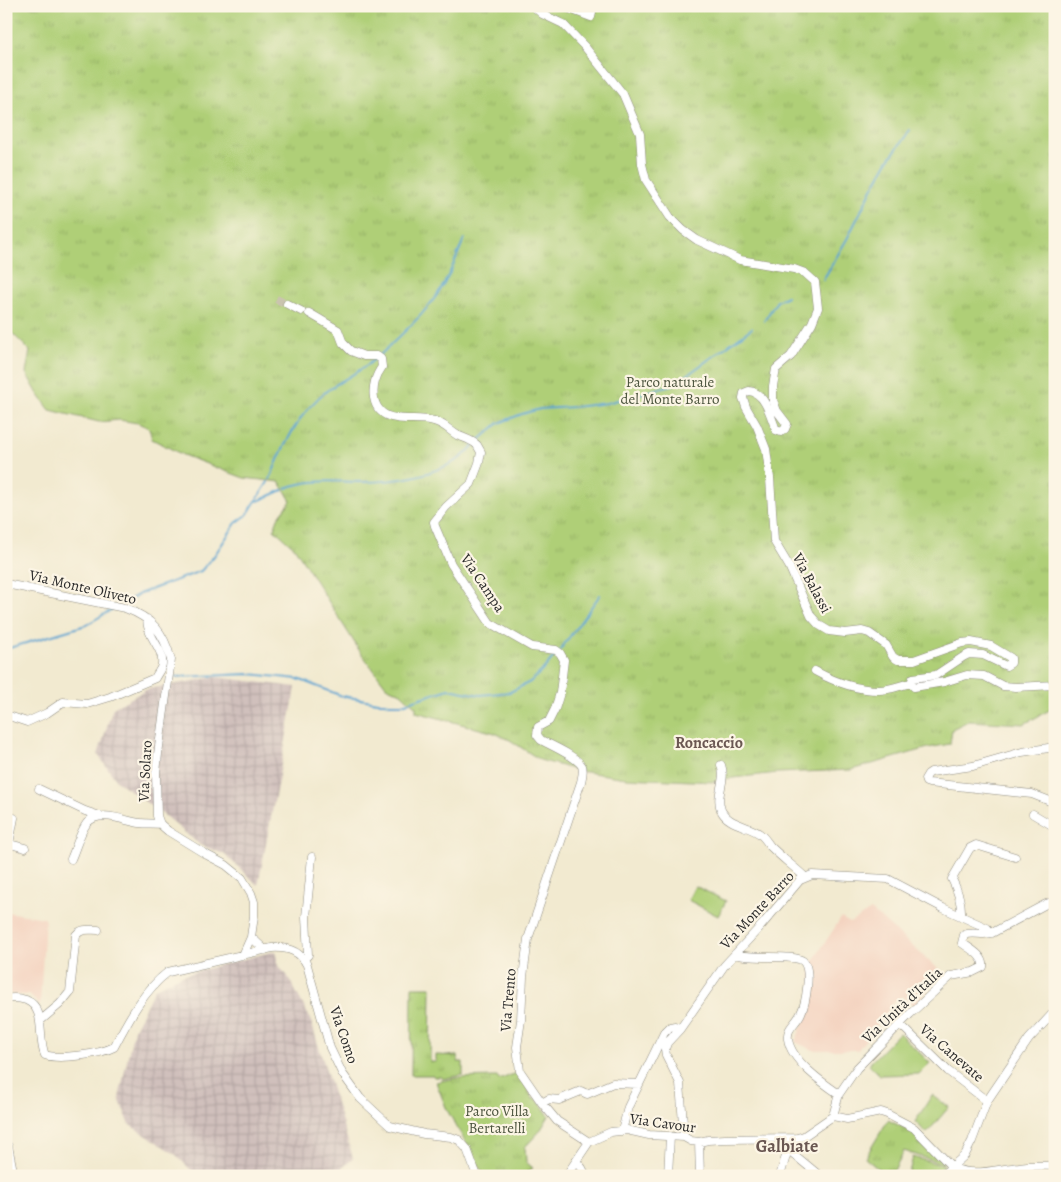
<svg xmlns="http://www.w3.org/2000/svg" width="1061" height="1182" font-family="Alegreya,serif">
<style>
.built{fill:#f4d3c0}
.industrial{fill:url(#industrial-grid)}
.park{fill:url(#park-tufts);stroke:#6d7d51}
.garden{fill:#afcf77;stroke:#6d7d51}
.lines{fill:none;stroke-linecap:round;stroke-linejoin:round}
.stream{stroke:#5aa4d2;stroke-width:2}
.minor-tunnel{stroke:#cac4af;stroke-width:8;stroke-dasharray:8 4;stroke-linecap:butt}
.minor-casing{stroke:#8e8a7e;stroke-width:9}
.minor{stroke:#fff;stroke-width:8}
.labels{text-anchor:middle;stroke-width:4.5;stroke-linejoin:round;paint-order:stroke}
.park-label{font-size:15px;fill:#4c543e;stroke:#fcf5e5}
.street-label{font-size:15px;fill:#2b2b2b;stroke:#fcf5e5}
.neighbourhood-label{font-size:16px;font-weight:bold;fill:#6a5752;stroke:#fcf5e5}
.quarter-label{font-size:18px;font-weight:bold;fill:#6a5752;stroke:#fcf5e5}
</style>
<defs>
<pattern id="industrial-grid" width="8" height="8" patternUnits="userSpaceOnUse" patternTransform="scale(1.25)"><rect width="8" height="8" fill="#d0c0bc"/><path d="M0 4h8M4 0v8" fill="none" stroke="#b3a5a2"/></pattern>
<pattern id="park-tufts" width="24" height="20" patternUnits="userSpaceOnUse" patternTransform="scale(1.25)"><rect width="24" height="20" fill="#afcf77"/><path d="M3 7l-1-3M5 7V3M7 7l1-3M15 17l-1-3M17 17v-4M19 17l1-3" fill="none" stroke="#97b267"/></pattern>
</defs>
<rect width="100%" height="100%" fill="#fcf5e5"/>
<filter id="ink" filterUnits="userSpaceOnUse"><feTurbulence type="fractalNoise" baseFrequency=".02" numOctaves="2"/><feDisplacementMap in="SourceGraphic" scale="10" xChannelSelector="R" yChannelSelector="G"/><feConvolveMatrix kernelMatrix="1 2 1 2 8 2 1 2 1" color-interpolation-filters="sRGB"/></filter>
<filter id="wash" filterUnits="userSpaceOnUse"><feTurbulence type="fractalNoise" baseFrequency=".0096" numOctaves="4" result="noise"/><feDisplacementMap in="SourceGraphic" scale="20" xChannelSelector="R" yChannelSelector="G"/><feGaussianBlur stdDeviation="1.12" result="paint"/><feColorMatrix in="noise" values="0 0 0 0 0 0 0 0 0 0 0 0 0 0 0 0 0 1.4 0 .05"/><feComposite in="paint" operator="in"/></filter>
<g filter="url(#wash)">
<rect width="100%" height="100%" fill="#f2ead0"/>
<!-- built -->
<path class="built" d="M871,910l72,63 -29,32 -13,-9 -9,8 -34,46h-45l-18,-8 16,-38v-40l30,-46 9,5z
M6,912l39,6 -5,87 -11,-10 -23,-1z"/>
<!-- industrial -->
<path class="industrial" d="M216,677l80,10 -38,198 -34,-31 -24,-9 -35,-29 -48,-35 -19,-26 15,-47 35,-19z
M275,951l4,16 8,8 23,43 43,140 -19,18h-137l-22,-22 -45,-29 -11,-27 15,-69 21,-41 28,-13z"/>
<!-- park -->
<path class="park" d="M6,6h1049v701l-31,17 -56,-3 -16,8 -2,15 -22,4 -77,22 -74,3 -53,6 -10,3 -88,-4 -46,-7 -40,-11 -30,-20 -15,-7 -79,-21v-5l-15,-14 -15,-7 -25,-33 -66,-105 -21,-19 4,-11 13,-17 -11,-19 -36,-4 -61,-23 -31,-16 -3,-11 -11,-5 -19,-3 -20,2 -49,-12 -12,-16 -12,-21 4,-22 -19,-19 -5,-2z
M412,987h19l-1,75h6v-7l22,1v6h5v13l-21,4v-2h-8l-1,-2h-22z
M519,1072l14,27h4l12,17 -9,15 -15,16 1,15 7,6 -11,8h-37l-38,-66 -11,-28 21,-4 40,-1 2,3z
M888,1120l26,13 30,30 -1,1 -39,-13 -13,25h-10l-2,-2 2,-3 -16,-13z"/>
<!-- garden -->
<path class="garden" d="M695,886l31,15 -8,15 -30,-16z
M899,1033l31,30 -11,11 -39,1 -11,-11z
M932,1095l17,12 -22,26 -12,-11z
M913,1157l32,9 -3,10h-34z"/>
<g class="lines">
<!-- stream -->
<path class="stream" d="M823,280l24,-41 25,-50 16,-28 22,-31
M764,321l13,-20 10,-5
M380,355c22,-21 45,-41 61,-66 10,-16 16,-33 23,-50
M477,442l22,-19 23,-9 18,-5 34,-2 33,-4 68,-19 77,-56
M270,479c13,-33 29,-68 59,-90 15,-10 32,-18 46,-30
M286,488c25,-10 50,-6 76,-6 32,0 70,-6 97,-23 5,-3 10,-9 14,-13
M258,501l25,-11
M122,604l17,-10 62,-23 13,-15 22,-33 11,-8 21,-33
M6,649l80,-24 27,-16
M560,650l40,-55
M175,677l75,-3 48,5 44,17 48,8h12l47,-15 31,6 30,-3 20,-10 11,-10 16,-19"/>
</g>
</g>
<g filter="url(#ink)">
<g class="lines">
<!-- minor-tunnel -->
<path class="minor-tunnel" d="M276,299l11,5"/>
<!-- minor casing -->
<g class="minor-casing">
<path id="minor" d="M533,6l9,8 21,10 22,23 38,47 17,40 2,30 4,16 24,37 13,13 14,10 43,20 54,9 11,4 10,9 3,26 -6,15 -21,33 -15,13 -3,17v14l4,11 10,13 -2,5 -4,3 -5,-2c-5,-13 -11,-38 -27,-39l-5,2 -1,5 3,9 11,19 9,23 4,29 4,63 15,25 22,50 8,9 10,6 16,2 17,-2 7,2 17,12 7,12 5,3h16l48,-17 9,-1 20,4 20,12v5l-5,3 -23,-11 -14,-1 -6,3 -27,18 -23,3 -2,5 3,4 30,-5 23,-7 17,1 19,10 13,1 39,-2
M562,6l29,11 1,-4 -6,-7
M287,304l14,7
M309,313l29,17 5,13 8,8 13,5h13l4,3 1,8c-13,17 -13,48 14,51 12,2 25,0 38,3 9,2 15,9 23,14 7,3 15,5 20,10l4,7 -2,11 -8,21 -25,23 -12,15 1,4 16,38 39,59 42,24 24,3 4,3 4,7 -4,33 -5,16 -6,12 -11,6 -1,8 4,5c11,6 35,16 41,26 2,5 0,11 -1,16l-53,157 -5,38 -2,43 -4,27 3,24 22,32 15,18 32,21
M6,584l119,24c27,10 39,24 46,52l-13,94 -2,19 1,43 3,8 8,7 39,24 19,10 16,13 9,15 3,9v14l-3,21
M815,671c20,11 40,19 64,19 11,0 22,-5 32,-7
M6,715l21,7 20,-9 16,-11 24,2 23,-7 45,-19c2,-4 7,-10 7,-14 2,-16 -15,-26 -15,-45
M1055,747l-33,5 -49,14 -42,6 -3,2 -3,5 1,3 3,1 103,11 23,9
M721,765c6,16 -6,29 0,45 7,15 27,15 39,24 4,3 7,8 10,12 11,11 23,20 35,31
M39,789l46,22 15,5
M1033,814l22,13
M6,843l19,5
M9,844l5,-26
M71,859c5,-11 9,-27 16,-36 12,-14 38,-2 53,0 7,1 14,0 20,1
M961,916c1,-14 -3,-25 -9,-37l18,-31 6,-3 39,12
M735,954c16,6 59,0 68,7 9,8 3,42 -2,52 -4,10 -15,15 -13,26 3,22 35,44 51,55
M243,955l8,-18 14,13
M304,959l4,-4 -2,-38 6,-60
M6,999c7,-2 14,-1 20,1 21,8 11,39 19,55 14,5 56,-1 69,-8 14,-27 30,-57 54,-75l104,-24c16,-1 28,3 35,17l23,83 12,25 18,25 30,28 34,8 27,3 8,3 8,9 10,27
M40,1021l20,-17 10,-12 6,-57c6,-7 13,-5 22,-5
M900,1024l48,47 39,30
M542,1103l7,-4 10,1 22,-9 6,3 26,-11 26,1
M833,1116l6,-22 18,-26 53,-54 41,-38 22,-4 10,-5c2,-11 -13,-18 -21,-24l2,-8c8,-4 19,1 28,-2l54,-29 9,-3
M833,1116l14,3 34,-7 6,2 27,14 38,39c20,11 45,2 67,0 12,-2 24,-1 36,-1
M622,1131l6,-24 36,-74 6,-6 5,-1 5,3
M684,1137l-4,-54 -14,-28 -1,-6 2,-6 13,-14 44,-63 37,-40 39,-46 12,-5 76,4 55,29 44,20 5,5
M699,1142l1,34
M8,1146l6,30
M785,1147l35,29
M576,1161l6,7 4,8
M566,1176l23,-34 22,-10 16,-2 22,5 35,2 7,4 8,1 9,-2 17,-1 72,-1 7,-2 29,-20
M668,1176l2,-40
M780,1176l6,-20 -1,-10
M945,1176v-3l20,-18 7,-14 15,-40 42,-62 26,-28"/>
</g>
<!-- minor -->
<use href="#minor" class="minor"/>
</g>
</g>
<g class="labels">
<!-- park labels -->
<g class="park-label">
<text x="670" y="387">Parco naturale<tspan x="670" dy="17">del Monte Barro</tspan></text>
<text x="497" y="1116">Parco Villa<tspan x="497" dy="17">Bertarelli</tspan></text>
</g>
<!-- street labels -->
<g class="street-label">
<text transform="translate(483 583) rotate(56)" y="5">Via Campa</text>
<text transform="translate(812 583) rotate(62)" y="5">Via Balassi</text>
<text transform="translate(83 587) rotate(13)" y="5">Via Monte Oliveto</text>
<text transform="translate(145 771) rotate(-87)" y="5">Via Solaro</text>
<text transform="translate(757 910) rotate(-47)" y="5">Via Monte Barro</text>
<text transform="translate(508 1000) rotate(-85)" y="5">Via Trento</text>
<text transform="translate(902 1005) rotate(-43)" y="5">Via Unità d'Italia</text>
<text transform="translate(344 1035) rotate(71)" y="5">Via Como</text>
<text transform="translate(952 1053) rotate(41)" y="5">Via Canevate</text>
<text transform="translate(663 1123) rotate(8)" y="5">Via Cavour</text>
</g>
<!-- neighbourhood labels -->
<g class="neighbourhood-label">
<text x="709" y="748">Roncaccio</text>
</g>
<!-- quarter labels -->
<g class="quarter-label">
<text x="787" y="1152">Galbiate</text>
</g>
</g>
<!-- margin -->
<rect width="1061" height="1182" fill="none" stroke="#fcf5e5" stroke-width="25"/>
</svg>
